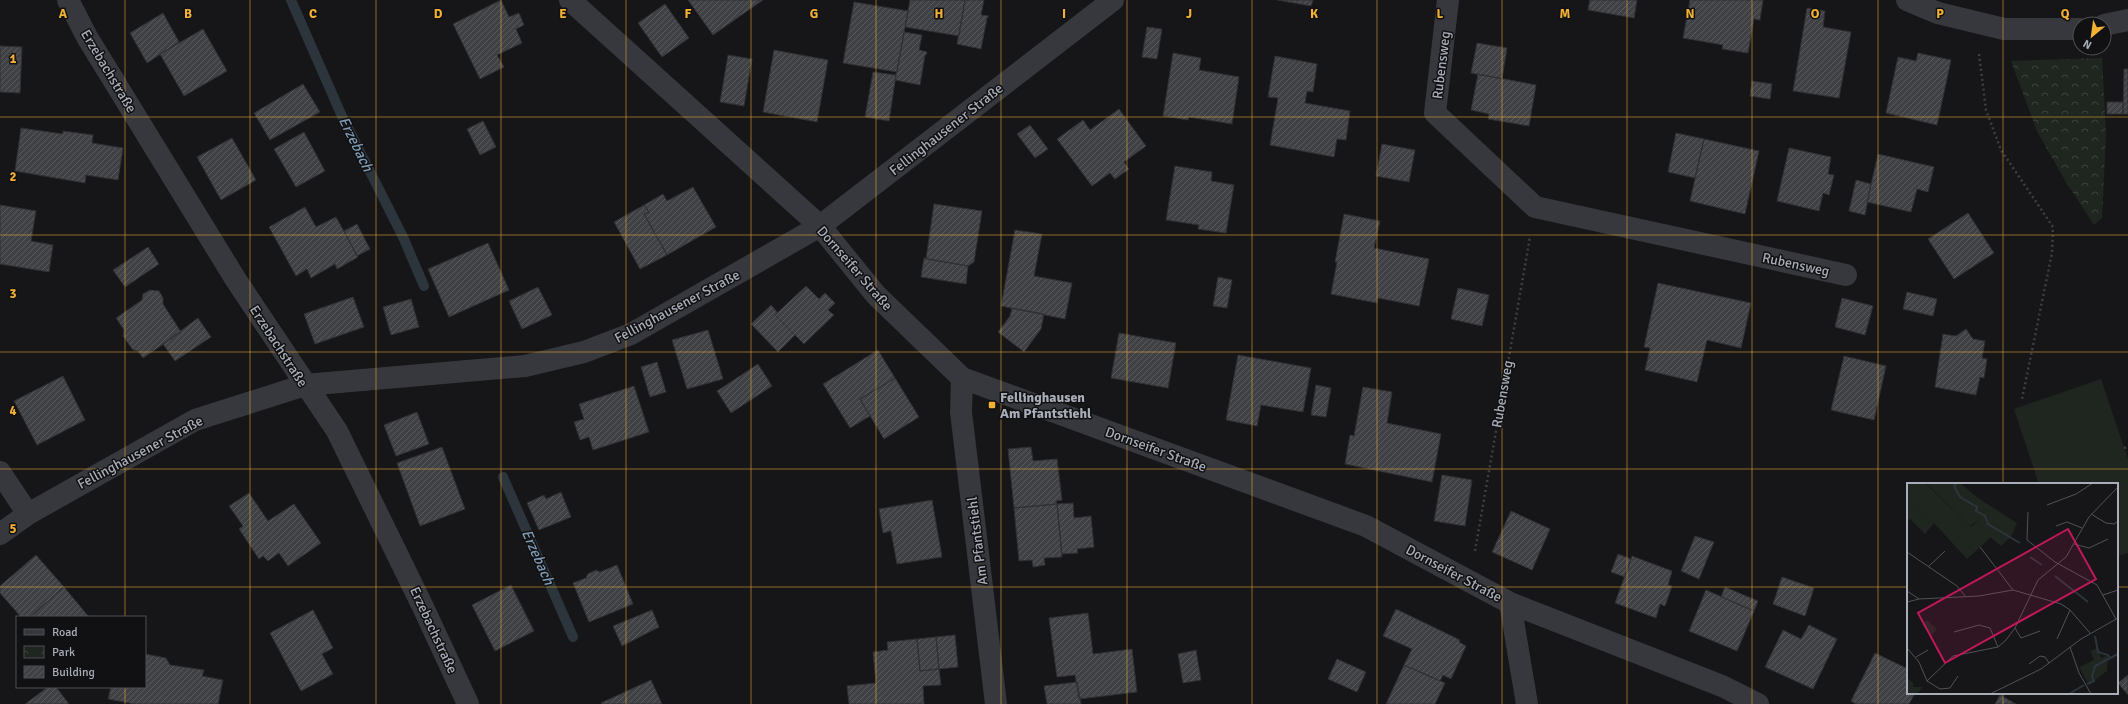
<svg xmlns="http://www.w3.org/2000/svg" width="2128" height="704" font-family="Signika,sans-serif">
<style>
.park{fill:url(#park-crowns)}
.garden{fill:#1e261f}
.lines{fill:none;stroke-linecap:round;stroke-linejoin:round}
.stream{stroke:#2c353c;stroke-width:10}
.building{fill:url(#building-hatch);stroke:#303034}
.path{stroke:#3d3f44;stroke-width:2.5;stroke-dasharray:2 3;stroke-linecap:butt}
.street{stroke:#37383d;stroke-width:22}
.grid{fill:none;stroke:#f2b134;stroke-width:1;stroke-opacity:0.55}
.poi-dot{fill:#f2b134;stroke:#111113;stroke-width:1.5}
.labels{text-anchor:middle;stroke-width:3;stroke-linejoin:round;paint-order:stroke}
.street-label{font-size:14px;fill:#a8adb8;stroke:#111113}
.poi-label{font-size:14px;font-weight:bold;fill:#a8adb8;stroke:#111113;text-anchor:start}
.water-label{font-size:15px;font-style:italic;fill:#7f9bb3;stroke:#111113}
.inset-river{fill:none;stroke:#2c353c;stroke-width:2}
.inset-road{fill:none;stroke:#505258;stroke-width:1}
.view{fill:#c2185b;fill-opacity:0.15;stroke:#c2185b;stroke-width:2}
.inset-edge{fill:none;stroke:#a8adb8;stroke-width:2}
.grid-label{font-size:13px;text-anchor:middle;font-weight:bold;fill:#f2b134;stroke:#111113;stroke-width:3;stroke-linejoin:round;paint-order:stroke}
</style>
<defs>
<pattern id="park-crowns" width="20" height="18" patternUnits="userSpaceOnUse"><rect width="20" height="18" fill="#1e261f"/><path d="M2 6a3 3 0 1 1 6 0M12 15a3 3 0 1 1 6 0" fill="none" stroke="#3c433d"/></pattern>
<pattern id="building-hatch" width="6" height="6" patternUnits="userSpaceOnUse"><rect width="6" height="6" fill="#404145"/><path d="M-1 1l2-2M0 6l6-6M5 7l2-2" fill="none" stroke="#595a5e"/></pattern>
</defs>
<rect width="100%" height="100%" fill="#161618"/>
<!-- park -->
<path class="park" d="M2102,58l4,76 -4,84 -8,7 -28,-43 -29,-51 -26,-70z"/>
<!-- garden -->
<path class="garden" d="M2101,379l27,80v94l-11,3v-72h-78l-25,-75z"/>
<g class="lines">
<!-- stream -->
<path class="stream" d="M291,0l50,114 62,123 21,49
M503,477l70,160"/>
</g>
<!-- building -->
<path class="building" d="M501,0l8,17 10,-4 5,12 -8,4 6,14 -25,12 7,12 -24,12 -27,-55z
M688,0h75l-50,35z
M910,0h55l-6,36 -54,-9z
M965,0h19l-3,15 8,1 -2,2 -6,31 -24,-5z
M1277,0h36l-2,6z
M1590,0h47l-3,18 -46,-8z
M1690,0h73l-3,20 -6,-1 -6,34 -26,-4 1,-4 -40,-7z
M854,2l54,9 -11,61 -54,-9z
M665,4l24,34 -27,19 -24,-34z
M1807,8l18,3 -2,16 28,5 -12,66 -46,-7z
M163,13l16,29 -32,21 -17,-30z
M1147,27l15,2 -5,30 -15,-2z
M203,29l24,42 -43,25 -24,-42z
M904,32l18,3 -3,15 8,2 -1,3h-1l-5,30 -25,-5z
M1477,43l30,5 -5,31 -31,-6z
M0,46l22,1 -2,46 -20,-1z
M774,50l54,10 -11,62 -54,-10z
M1173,53l28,5 -2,12 40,7 -7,47 -43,-7 -1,3 -25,-4z
M1918,53l33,7 -14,65 -51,-12 12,-56 18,4z
M728,55l24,4 -8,47 -24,-4z
M1275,56l42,8 -4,28 -6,-1 -2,12 45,8 -4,29 -9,-1 -3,18 -64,-12 8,-47 -10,-1z
M2124,69h4v45h-5z
M873,72l23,3 -7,46 -24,-4z
M1478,74l58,11 -7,41 -41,-7 1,-5 -18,-4z
M1752,81l20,3 -2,15 -20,-3z
M303,84l17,28 -50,28 -16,-27z
M2107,102h16v12h-16z
M1119,109l27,37 -22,16 5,7 -14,10 -5,-6 -18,13 -35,-47 26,-19 7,10z
M483,121l13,26 -16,8 -13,-26z
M1030,125l18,24 -13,9 -18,-24z
M21,128l42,6v-3l30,4 -1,8 31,5 -5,32 -32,-5 -1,8 -70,-12z
M304,132l21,39 -29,16 -22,-38z
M1676,133l28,6 -9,39 -27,-6z
M232,138l24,42 -35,20 -24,-43z
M1704,139l55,12 -14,63 -55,-13z
M1382,144l33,6 -6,32 -33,-6z
M1789,148l42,9 -3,17 6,1 -5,20 -6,-2 -4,18 -42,-10z
M1878,154l56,13 -6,25 -11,-3 -6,23 -44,-10z
M1175,166l37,6 -1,9 23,4 -8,48 -28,-4 1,-4 -33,-5z
M1856,180l15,4 -6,31 -16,-4z
M693,187l23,40 -49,28 -23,-41 5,-2 -5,-7 19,-11 4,7z
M934,204l48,7 -8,51 -6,4 -42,-7z
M0,205l36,6 -5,30 22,4 -4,27 -49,-8z
M644,205l5,7 -5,2 23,41 -27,14 -26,-47z
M305,207l11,20 20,-10 22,40 -21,12 -2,-5 -24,14 -4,-9 -11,7 -27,-49z
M1968,213l26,40 -40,26 -26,-40z
M1344,214l36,7 -6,27 55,11 -10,47 -41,-8 -1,5 -46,-9 6,-32h-2z
M357,224l13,25 -13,7 -13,-25z
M1015,230l27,4 -8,42 38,7 -7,36 -64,-13z
M488,243l21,47 -60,27 -21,-48z
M148,247l11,17 -34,23 -12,-17z
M924,258l44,8 -2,18 -45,-7z
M1218,277l14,3 -5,28 -14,-2z
M1658,283l93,20 -10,45 -34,-8 -10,42 -52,-12 5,-22 -6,-1z
M806,286l13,13 6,-6 10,10 -7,7 6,5 -30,29 -29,-29z
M538,287l14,28 -30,14 -13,-28z
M1458,288l31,7 -7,31 -31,-7z
M150,290l9,1 4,7v6l18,28 -38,26 -5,-7 -5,-1 -10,-14 1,-6 -8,-12 26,-18 1,-6z
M1907,292l30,7 -4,17 -30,-7z
M353,297l11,30 -49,17 -11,-30z
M1842,298l31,8 -8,29 -30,-8z
M411,299l8,28 -28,8 -8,-28z
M771,305l7,8 -3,2 20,20 -17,17 -27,-28z
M1012,308l32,6 -3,15 -17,23 -26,-20 12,-16z
M198,318l13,19 -36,24 -12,-17z
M1966,329l7,10 12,2 -3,17 5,1 -3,19 -4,-1 -4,18 -41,-8 8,-53 13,2z
M708,330l15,49 -36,10 -15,-49z
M1119,333l57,10 -8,45 -57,-10z
M878,350l17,28 -35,21 10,17 -20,12 -27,-44z
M1238,355l73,13 -8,44 -42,-7 -4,21 -31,-6z
M1844,356l42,10 -12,54 -43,-10z
M657,362l9,30 -16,5 -9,-30z
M758,364l14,22 -41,27 -14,-22z
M63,376l22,44 -48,25 -23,-44z
M895,378l24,39 -35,22 -24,-40z
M1316,385l15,3 -5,29 -15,-2z
M634,386l15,46 -56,18 -4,-13 -9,3 -6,-18 10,-3 -5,-15z
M1363,387l29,5 -5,31 54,11 -9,48 -87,-18 5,-29 4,1z
M417,412l12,32 -33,12 -12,-31z
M442,447l23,62 -45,17 -23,-63z
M1031,447l2,14 24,-2 5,41 -6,1 1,3 -43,4 -6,-59z
M1442,475l30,5 -7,46 -31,-5z
M561,492l10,25 -32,13 -12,-27 17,-8 2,4z
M249,493l19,28 26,-17 27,39 -33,23 -9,-13 -11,8 -5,-5 -4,3 -20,-30 4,-3 -14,-20z
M932,500l10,57 -45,7 -6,-33 -8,2 -4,-24z
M1073,503l1,15 17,-2 3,31 -17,2 1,4 -16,1 -5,-50z
M1057,504l5,53 -18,1 1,7 -12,2 -1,-7 -13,1 -5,-53z
M1511,511l39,18 -18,41 -40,-18z
M1695,536l19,6 -15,37 -18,-8z
M1618,554l13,5 -6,18 -14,-5z
M36,555l28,32 -34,30h-9l-21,-24v-7z
M1632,556l40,15 -4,14 4,1 -7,20 -5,-2 -4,14 -41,-15z
M617,565l16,39 -44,18 -16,-39 13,-5 2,-4 8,-4 4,2z
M1782,577l32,11 -9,28 -32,-12z
M511,585l23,46 -39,20 -23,-46z
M64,587l25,30h-59z
M1725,587l33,14 -4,10 -33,-14z
M1706,590l48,21 -17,40 -48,-20z
M1396,609l64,31 -1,2 7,4 -15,33 -8,-4 -3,6 -36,-16 8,-16 -29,-13z
M313,610l20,38 -11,6 11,20 -32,17 -31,-58z
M652,610l7,17 -37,19 -9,-20z
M1088,613l5,41 39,-5 5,43 -58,7 -4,-24 -18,2 -8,-59z
M1809,625l28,14 -24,50 -48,-22 18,-37 18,9z
M955,635l3,32 -19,2 -3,-32z
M936,637l3,32 -19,2 -3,-32z
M917,639l3,32 19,-2 2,16 -18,1 1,18h-75l-2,-18 29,-3 -3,-31 15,-2 -1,-8z
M1196,650l5,30 -18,3 -5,-29z
M1875,653l33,16v24h7l-6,11h-53l-5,-3z
M145,654l21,4 4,7 34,5 -2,6 21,4 -5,24h-84l-26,-5 3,-12h34z
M1337,659l29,13 -9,20 -29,-13z
M1404,665l41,18 -10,21h-49z
M2128,675v20l-10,-12z
M651,680l11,24h-60l-1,-1z
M1077,682l4,22h-34l-3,-18z
M48,687h8l13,17h-44z
M2000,695l16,9h-21z"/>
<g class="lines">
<!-- path -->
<path class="path" d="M1979,54l7,56 15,40 52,77 -1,26 -30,146
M2124,448l4,-1
M1475,551l55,-314"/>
<!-- street -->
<path class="street" d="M68,0l19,37 149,243 101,151 86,176 45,97
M570,0l250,226 56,69 86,83 404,148 144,77 212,83 36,18
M1448,0l-13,113 100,94 311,68
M1907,0l31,13 66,16h76
M2104,25l24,-5
M962,378l-1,34 35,292
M0,472l28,42
M0,534l28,-20 167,-94 110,-35 220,-19 59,-14 47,-18 189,-108 293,-226
M1510,603l17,101"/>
</g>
<!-- grid -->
<path class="grid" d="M125,0v617M250,0v704M376,0v704M501,0v704M626,0v704M751,0v704M876,0v704M1001,0v704M1127,0v704M1252,0v704M1377,0v704M1502,0v704M1627,0v704M1752,0v704M1878,0v704M2003,0v484M0,117h2128M0,235h2128M0,352h2128M0,469h2128M0,587h1908M2117,587h11M125,687v17M2003,693v11"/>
<!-- markers -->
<rect class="poi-dot" x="988" y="401" width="8" height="8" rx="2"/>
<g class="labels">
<!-- street labels -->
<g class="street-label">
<text transform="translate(1441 65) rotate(-83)" y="5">Rubensweg</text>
<text transform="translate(109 71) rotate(59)" y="5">Erzebachstraße</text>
<text transform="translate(946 129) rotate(-38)" y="5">Fellinghausener Straße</text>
<text transform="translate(1796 264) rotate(12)" y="5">Rubensweg</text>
<text transform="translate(855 268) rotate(49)" y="5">Dornseifer Straße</text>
<text transform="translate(677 306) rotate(-28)" y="5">Fellinghausener Straße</text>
<text transform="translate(279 346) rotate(57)" y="5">Erzebachstraße</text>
<text transform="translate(1502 394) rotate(-80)" y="5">Rubensweg</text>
<text transform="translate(1156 449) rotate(20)" y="5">Dornseifer Straße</text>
<text transform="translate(140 452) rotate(-28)" y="5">Fellinghausener Straße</text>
<text transform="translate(977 541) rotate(-97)" y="5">Am Pfantstiehl</text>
<text transform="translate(1454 573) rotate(28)" y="5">Dornseifer Straße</text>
<text transform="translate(434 630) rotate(65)" y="5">Erzebachstraße</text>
</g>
<!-- poi labels -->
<g class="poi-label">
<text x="1000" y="402">Fellinghausen<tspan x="1000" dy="16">Am Pfantstiehl</tspan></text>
</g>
<!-- water labels -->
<g class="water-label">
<text transform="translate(356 144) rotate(64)" y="5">Erzebach</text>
<text transform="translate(538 557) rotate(66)" y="5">Erzebach</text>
</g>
</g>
<!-- overview -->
<g transform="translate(1907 483)">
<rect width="211" height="211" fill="#161618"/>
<path d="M0,15l27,25 -9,11 -15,-15 -3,1zM191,165l3,10 7,-3 -1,16 -18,14 -10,-18 15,-7 -4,-9zM0,195l6,5v4h10l-6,7h-10z" fill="#1e261f"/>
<path d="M0,0h18l46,44 7,-6 16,13 -27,25 -33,-36 -27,-25z" fill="#1e261f"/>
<path d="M19,0h34l18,15 39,25 -6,14 -10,9 -11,-9 -13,-16 -7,5z" fill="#1e261f"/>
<path d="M20,137l10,9 -5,6 -10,-10z" fill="#1e261f"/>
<path class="inset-river" d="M50,0l-3,3 6,11 17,10 -1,4 9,5 3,8 32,19M123,74l12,8M148,93l33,26M188,153l3,16 10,3 2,3M180,201l7,-3 -2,-4 3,-11 23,-12M162,211l15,-9"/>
<path class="inset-road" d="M140,22l29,-11 17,-11M121,29l-1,28 28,22 42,23 19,34M184,31l15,9 8,1 4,-3M149,43l11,-4 15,6M167,61l15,4 19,-9M73,64l33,43M0,69l50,34 8,10M21,84l17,-16M0,108l12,8 60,-3 34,-6 48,14 9,6 20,23M196,112l15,-5M0,119l12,-3M108,145l6,10 19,-7M47,149l25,-7 11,3 8,19M150,156l13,-29M163,164l9,26 12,21M0,165l12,14 8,19 13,8 10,-1 8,-12M9,174l12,-7M122,181l11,-8 5,1 4,6M20,198l26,-25 45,-9 8,-7 9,-12 23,-48 28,-23 23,-40 29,-30M83,211l51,-25 40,-30 37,-21"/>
<path class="view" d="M161,46l28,50 -151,84 -27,-50z"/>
<rect width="211" height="211" class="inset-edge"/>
</g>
<g class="grid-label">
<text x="63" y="18">A</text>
<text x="188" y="18">B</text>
<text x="313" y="18">C</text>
<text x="438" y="18">D</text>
<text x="563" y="18">E</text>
<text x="688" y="18">F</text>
<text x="814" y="18">G</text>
<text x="939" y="18">H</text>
<text x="1064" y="18">I</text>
<text x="1189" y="18">J</text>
<text x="1314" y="18">K</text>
<text x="1440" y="18">L</text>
<text x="1565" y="18">M</text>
<text x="1690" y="18">N</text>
<text x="1815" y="18">O</text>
<text x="1940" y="18">P</text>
<text x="2065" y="18">Q</text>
<text x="13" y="63">1</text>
<text x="13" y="181">2</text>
<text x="13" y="298">3</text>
<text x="13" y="415">4</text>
<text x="13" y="533">5</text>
</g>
<!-- legend -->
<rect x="16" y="616" width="130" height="72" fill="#111113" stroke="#4d4f55"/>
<rect x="24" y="629" width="20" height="6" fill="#37383d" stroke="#4d4f55"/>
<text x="52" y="636" font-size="12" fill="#a8adb8">Road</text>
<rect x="24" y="646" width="20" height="12" fill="url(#park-crowns)" stroke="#4d4f55"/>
<text x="52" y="656" font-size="12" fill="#a8adb8">Park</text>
<rect x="24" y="666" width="20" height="12" fill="url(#building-hatch)" stroke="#4d4f55"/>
<text x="52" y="676" font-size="12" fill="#a8adb8">Building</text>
<!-- north arrow -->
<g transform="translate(2092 36) rotate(209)"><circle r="19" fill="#111113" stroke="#4d4f55"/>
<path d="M0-3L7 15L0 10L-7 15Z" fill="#f2b134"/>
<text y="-6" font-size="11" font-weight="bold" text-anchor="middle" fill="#a8adb8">N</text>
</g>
</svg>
